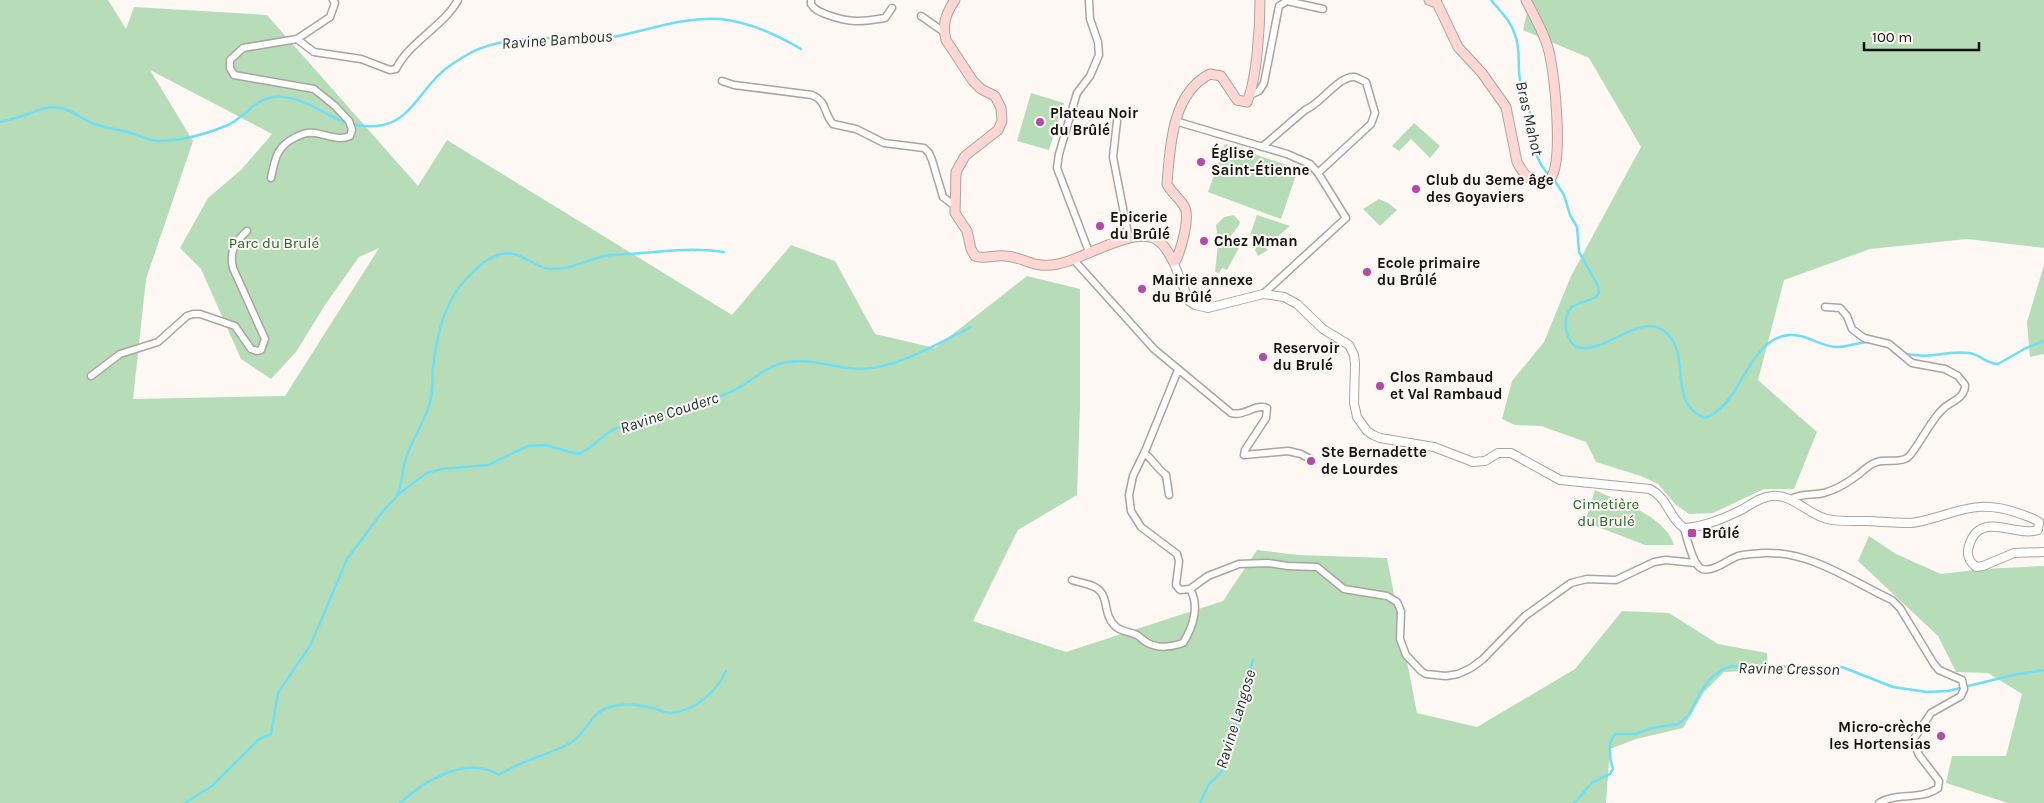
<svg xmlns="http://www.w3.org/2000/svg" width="2044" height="803" font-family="Karla,sans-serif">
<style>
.green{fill:#b6ddb8;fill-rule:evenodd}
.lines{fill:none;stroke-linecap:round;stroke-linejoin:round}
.stream{stroke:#6ddff6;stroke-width:2.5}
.minor-casing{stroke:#aba49f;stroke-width:9}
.tertiary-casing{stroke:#aba49f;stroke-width:10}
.secondary-casing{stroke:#aba49f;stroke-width:11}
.minor{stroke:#fff;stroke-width:6}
.tertiary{stroke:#fff;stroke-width:8}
.secondary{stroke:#fed7d4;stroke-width:9}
.poi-dot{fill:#b649a9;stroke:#fef8f4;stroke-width:2}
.labels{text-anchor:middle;stroke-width:4;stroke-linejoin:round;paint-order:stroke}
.poi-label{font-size:15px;font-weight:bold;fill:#141210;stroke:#fef8f4;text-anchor:start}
.park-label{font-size:15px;fill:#23672f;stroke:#fef8f4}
.water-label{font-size:16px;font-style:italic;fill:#1a2f33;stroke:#fef8f4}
</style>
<rect width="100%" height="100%" fill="#fef8f4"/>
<!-- green -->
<path class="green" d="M0,0h108l18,29 8,-22 133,8 151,171 29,-46 285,175 59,-70 44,16 40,73 60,14 92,-72 53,13v117l-3,89 -59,35 -45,91 93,31 157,-51 34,-51 41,5 89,3 30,155 60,14 98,-58 47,-58 47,2 49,31 49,9 1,17 -44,2 -20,20 -21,36 -47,11 -26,10 -4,54h-1606zM150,70l122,64 -31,36 -33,28 -28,50 21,21 40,90 30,20 25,-27 29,-47 34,-48 20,-9 -94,148 -152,3 13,-120 47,-138z
M1530,0h514v248l-77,-9 -97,10 -86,31 -26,100 59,52 -23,57h-30l-51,24 -24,1 -14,-10 -17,-20 -17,-8 -45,-14 -10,-20 -45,-16 -26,-1 -13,-6 10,-38 32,-39 27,-66 70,-129 -52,-89 -66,-28z
M1031,93l33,10 -15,47 -32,-9z
M1414,123l26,23 -10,12 -19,-19 -12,12 -7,-5z
M1225,144l73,25 -17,50 -73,-27z
M1379,199l9,4 9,7 -17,16 -17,-17z
M1234,215l6,7 -1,3 -14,19h16l-14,26 -5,-2 -3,5 -4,-1 3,-28 -2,-19 8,-8z
M1257,215l33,11 -21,18 -19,-9z
M1253,243l8,1 7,6 -10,6 -3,-6 1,-2 -5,-4z
M2044,265v89l-14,3 -3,-35z
M1595,490c26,12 70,26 79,55h-29l-60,-23z
M1869,536l27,18 45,20 41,-5 62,-3v237h-36l-62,-20 6,-27h54l16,-62 -34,-21 -32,-1 -18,-36 -80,-75z"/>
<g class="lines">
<!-- stream -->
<path class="stream" d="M1491,0c9,11 20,21 24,35 7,18 1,33 6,49 1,6 5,12 7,18 6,25 1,53 21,73
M0,122c8,-2 17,-4 25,-7 10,-3 18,-9 29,-8 15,1 23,8 35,15 14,6 28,7 42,11 8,2 17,7 25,8 8,0 18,-1 26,-2 15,-3 32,-8 46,-14 21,-10 28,-31 56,-28 36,4 54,36 99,28 24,-5 35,-28 51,-45 10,-12 24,-20 38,-28 23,-11 47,-13 72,-14 19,-1 37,4 56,1 40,-5 79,-23 120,-20 29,3 56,15 81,30
M1553,178l11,17 6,20 7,12 2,25 19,34 1,7 -3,4c-7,4 -17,5 -24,10 -11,10 -7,39 9,41 26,3 61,-35 83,-17 30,23 1,71 41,87 36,-13 41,-72 78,-82 20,-5 33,9 52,11 12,1 22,-5 34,-5
M1902,353c10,2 21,4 32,2 12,-1 23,-4 35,-2 11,1 17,11 29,11l28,-16 18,-7
M397,495c6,-12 5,-27 10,-40 7,-18 18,-34 23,-53 3,-11 2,-22 3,-34 4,-36 12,-71 40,-96 8,-8 17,-16 28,-18 19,-5 32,14 50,15 21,1 38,-11 59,-14 38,-1 75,-9 114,-3
M185,803l27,-17 46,-46 13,-6 7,-41 33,-49 36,-85 36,-48 17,-18 27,-20 15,-4 46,-4 40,-19 17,-1 33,9c14,-4 23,-19 37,-25 32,-16 68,-18 101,-31 9,-4 19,-7 27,-13 12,-7 23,-17 36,-21 29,-9 54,5 82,5 37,-1 78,-26 110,-42
M400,803c24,-22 66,-48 99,-28 23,-16 50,-19 73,-33 14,-9 18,-28 35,-34 14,-5 31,-4 45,0 6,1 13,5 19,5 23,-2 46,-21 55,-42
M1200,803l9,-19 11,-10 4,-8 29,-106
M1574,803l19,-21 17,-8 3,-5c-4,-12 -6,-25 2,-35h20l17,-6 26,-4 11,-9 11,-22 11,-15 12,-9 9,-3 110,1 51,20 34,5 21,-1 65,-16 31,-5"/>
<!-- minor casing -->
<g class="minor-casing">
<path id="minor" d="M811,0v4c4,7 10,8 17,11 22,8 34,7 57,3l7,-10
M1089,0l1,19 8,23 1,13 -9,21 -13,17 -18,61 -2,14 32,84
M921,16l23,16
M297,39l17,13 47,7 29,11 6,-1c14,-28 47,-42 62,-69
M722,81l12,4 78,10c16,7 11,18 21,29l23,5 28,14 40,5 5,5 3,7 11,37 12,9
M1250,95l9,-4 5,-8 15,-77 8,-5 36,8
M1117,121l-4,36 16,82
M1175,121l112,33 23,10 8,9 28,45 -83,76
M1262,147l43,-37c16,-6 34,-35 50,-33 3,1 8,4 11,5l9,31 -4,11 -53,49
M271,178c4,-20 6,-32 25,-41 7,-4 12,-5 19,-4 13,2 23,8 35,3l2,-6 -3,-9 -14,-15 -21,-17 -80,-14 -4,-7v-8l13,-12 54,-9 33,-22 5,-14 -2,-3
M1073,259l81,90 77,64c13,4 25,-10 36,-5l-1,10 -21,32 -1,5 44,-4 13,3 9,5
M1178,370l-32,79 -13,27 -4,19 2,16 10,16 36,27 2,7 -3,24 4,5 10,-1 18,-13 31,-12 29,-1 20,3 29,1 27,22 43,7 10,6 4,9 -1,28 6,16 15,16 5,3 20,2 12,-2 13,-6 12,-9 42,-43 46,-33 16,-4 29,1 38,-18 12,-2 29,3
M91,376l29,-22 38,-12 29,-26 6,-2h7l35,12 16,23 6,2 4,-1 4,-11 -32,-71c-4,-17 2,-26 14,-37
M1144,453c9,6 13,16 22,22l3,20
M1791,499c13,-7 20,-3 33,-6 10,-3 23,-10 31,-16 8,-5 12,-12 22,-15 9,-3 22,1 30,-4 7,-4 24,-38 34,-47 8,-10 24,-11 24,-26l-7,-9 -13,-7 -33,-6 -23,-19 -25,-6 -12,-9 -5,-13 -7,-8 -15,-1
M1684,528c3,10 9,38 18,41 12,3 25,-9 36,-13 7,-2 18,-2 26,-3 47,-2 87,28 128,47l8,8 34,56 5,6 23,10 2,9 -3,7 -30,17 -18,27 6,15 20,26 -1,7c-18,13 -42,4 -59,15
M1072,580c8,3 22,4 28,11 7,7 5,18 9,26 6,14 15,13 28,18 3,2 6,5 9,7 11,7 25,5 37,1 10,-16 17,-37 7,-54"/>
</g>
<!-- tertiary casing -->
<g class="tertiary-casing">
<path id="tertiary" d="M1173,261l16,40 6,4 13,3 55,-14 21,3 13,7 26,25 26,16 5,10 1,8 -1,40 3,14 10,14 6,4 7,3 54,9 39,15 12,-1 13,-8h13l49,27 90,9c19,10 18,28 34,39 20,-1 39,-9 57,-18 11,-6 19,-13 31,-14 21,-2 35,18 55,23 13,3 28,2 42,2 14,1 28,2 42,2 11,-1 22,-5 33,-8 28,-9 45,-12 74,-2 7,3 14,4 21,9l-1,8c-23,8 -61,-23 -70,20 -1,7 2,12 8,17l7,-1 31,-13 30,-1"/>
</g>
<!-- secondary casing -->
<g class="secondary-casing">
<path id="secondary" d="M955,0c-9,13 -13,24 -9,40l27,41 8,8 14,7 6,12 1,13 -4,9 -33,26 -9,16 -1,41 12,18 4,18 4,7c11,4 20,-2 31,0 21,2 26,13 52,8 24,-4 77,-39 99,-24 7,4 12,13 16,21l3,-1c5,-11 15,-44 8,-54 -5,-8 -13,-14 -17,-22 3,-38 5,-91 43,-110l11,2 16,24 10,2c10,-23 13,-77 13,-102
M1429,0l8,3 21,44 24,26 24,34 11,55c4,8 10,18 21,20 4,0 8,0 11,-2 16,-12 5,-104 1,-124 -4,-20 -15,-38 -24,-56"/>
</g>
<!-- minor -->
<use href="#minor" class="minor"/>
<!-- tertiary -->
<use href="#tertiary" class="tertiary"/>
<!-- secondary -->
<use href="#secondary" class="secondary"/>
</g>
<!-- markers -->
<g class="poi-dot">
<circle cx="1040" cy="122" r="5"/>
<circle cx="1201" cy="162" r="5"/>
<circle cx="1416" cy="189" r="5"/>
<circle cx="1100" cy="226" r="5"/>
<circle cx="1204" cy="241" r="5"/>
<circle cx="1367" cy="272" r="5"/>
<circle cx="1142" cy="289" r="5"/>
<circle cx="1263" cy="357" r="5"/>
<circle cx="1380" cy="386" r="5"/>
<circle cx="1311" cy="461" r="5"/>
<rect x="1687" y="528" width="10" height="10" rx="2.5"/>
<circle cx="1941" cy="736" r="5"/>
</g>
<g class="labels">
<!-- poi labels -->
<g class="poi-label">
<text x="1050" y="118">Plateau Noir<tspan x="1050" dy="17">du Brûlé</tspan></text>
<text x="1211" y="158">Église<tspan x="1211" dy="17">Saint-Étienne</tspan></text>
<text x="1426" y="185">Club du 3eme âge<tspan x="1426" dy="17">des Goyaviers</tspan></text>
<text x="1110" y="222">Epicerie<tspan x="1110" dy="17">du Brûlé</tspan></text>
<text x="1214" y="246">Chez Mman</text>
<text x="1377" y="268">Ecole primaire<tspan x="1377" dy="17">du Brûlé</tspan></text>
<text x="1152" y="285">Mairie annexe<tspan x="1152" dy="17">du Brûlé</tspan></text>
<text x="1273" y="353">Reservoir<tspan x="1273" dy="17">du Brulé</tspan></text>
<text x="1390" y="382">Clos Rambaud<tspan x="1390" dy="17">et Val Rambaud</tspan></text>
<text x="1321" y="457">Ste Bernadette<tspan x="1321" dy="17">de Lourdes</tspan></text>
<text x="1702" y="538">Brûlé</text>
<text x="1931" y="732" text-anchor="end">Micro-crèche<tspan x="1931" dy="17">les Hortensias</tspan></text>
</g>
<!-- park labels -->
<g class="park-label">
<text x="274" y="248">Parc du Brulé</text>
<text x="1606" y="509">Cimetière<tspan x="1606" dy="17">du Brulé</tspan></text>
</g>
<!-- water labels -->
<g class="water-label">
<text transform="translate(557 39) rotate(-4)" y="6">Ravine Bambous</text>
<text transform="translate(1530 118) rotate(77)" y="6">Bras Mahot</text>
<text transform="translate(669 412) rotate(-18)" y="6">Ravine Couderc</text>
<text transform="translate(1789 668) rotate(1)" y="6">Ravine Cresson</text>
<text transform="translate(1235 719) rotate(-73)" y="6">Ravine Langose</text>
</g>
</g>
<!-- scale -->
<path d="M1864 42v8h115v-8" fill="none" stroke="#141210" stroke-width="2.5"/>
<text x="1872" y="42" font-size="15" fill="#141210" stroke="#fef8f4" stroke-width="4" paint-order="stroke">100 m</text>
</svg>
